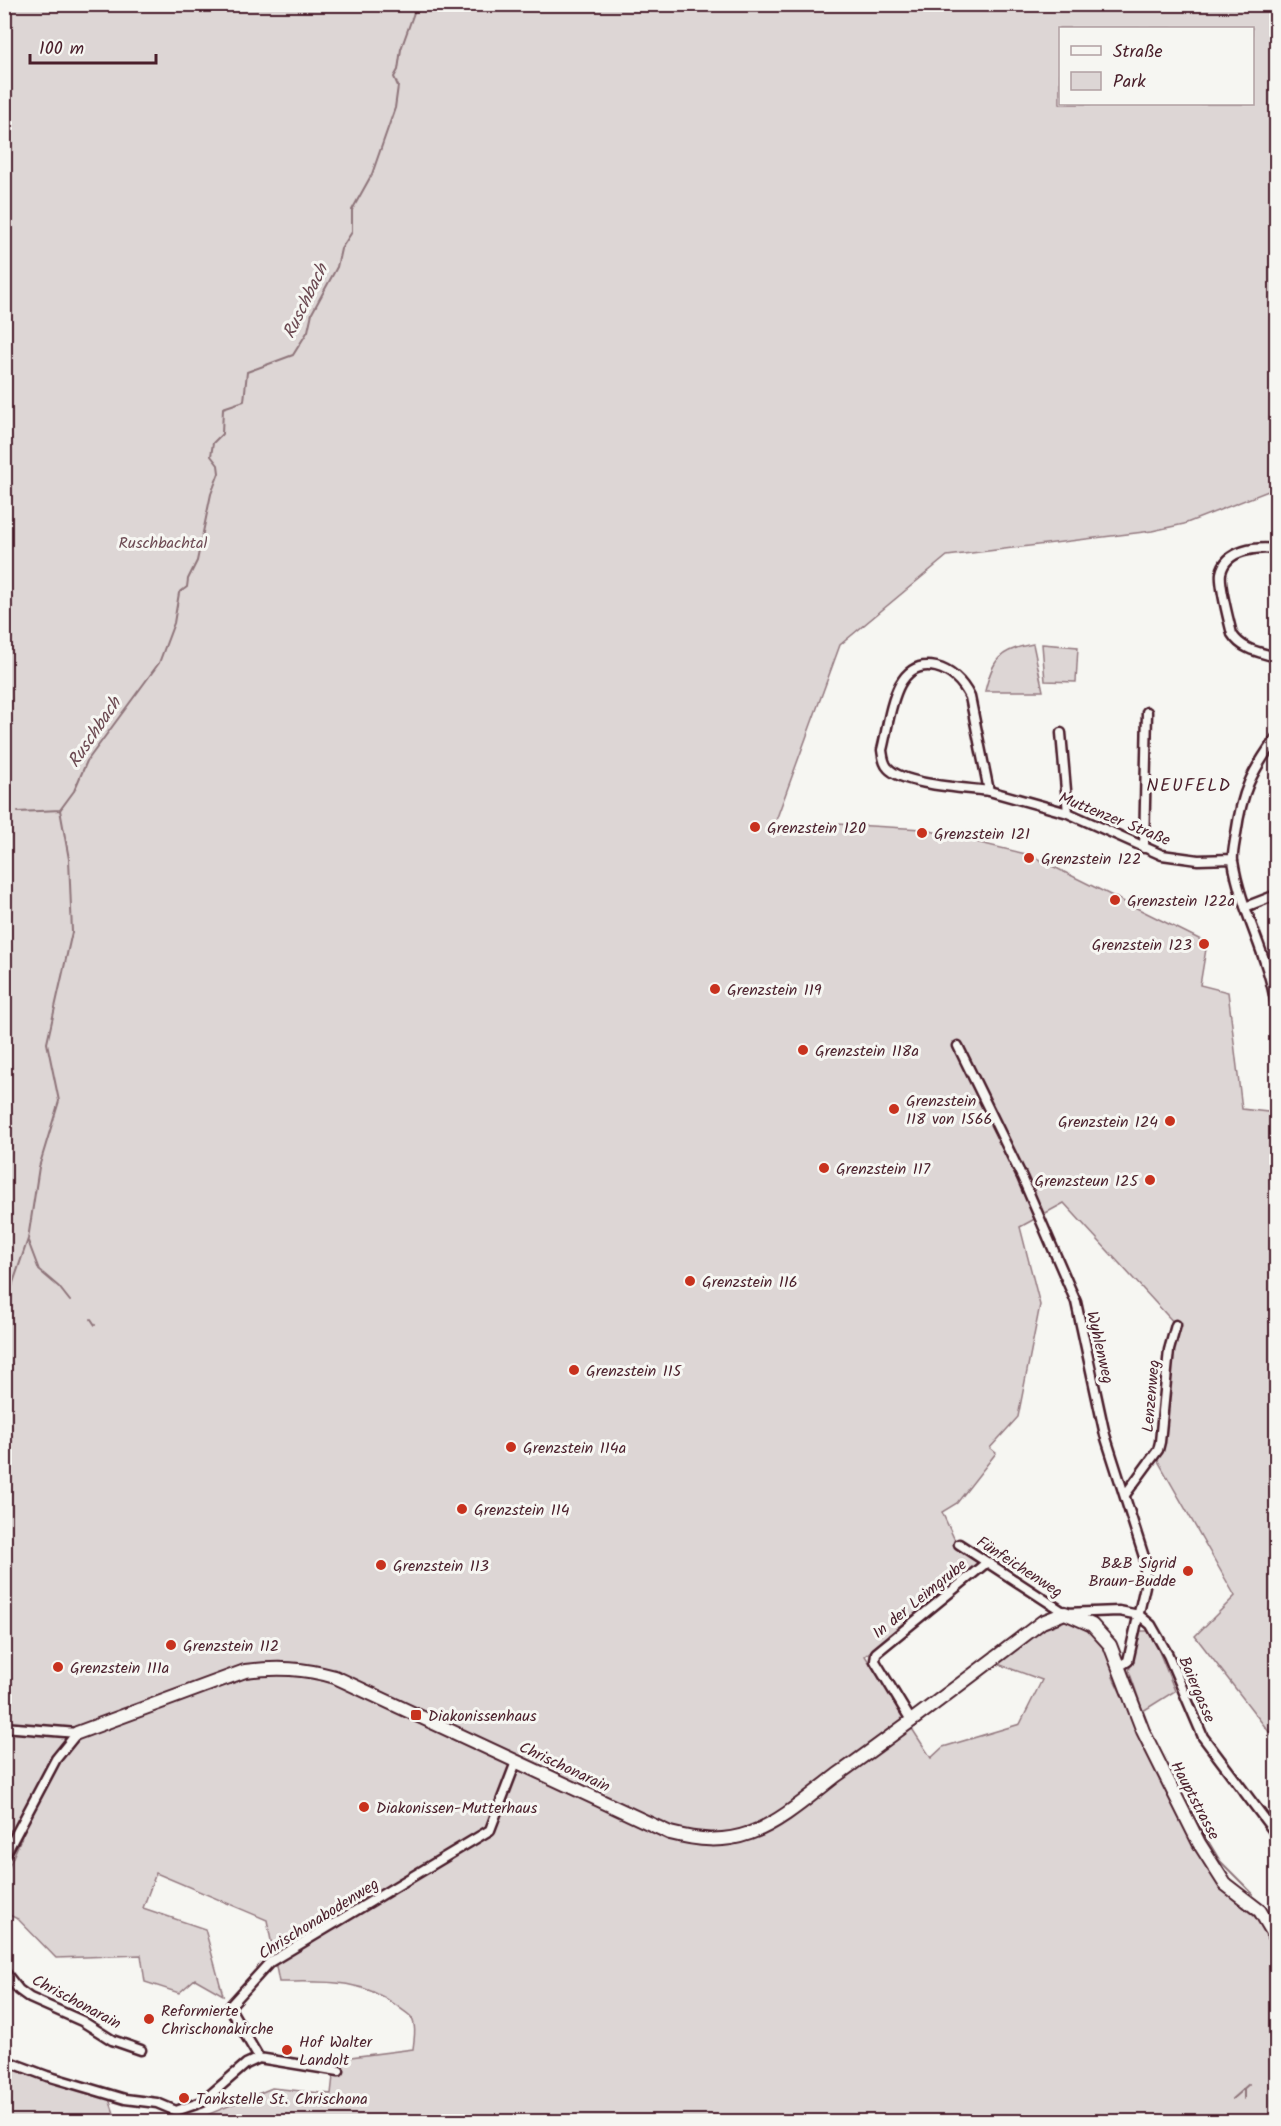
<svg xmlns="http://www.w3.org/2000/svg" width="1281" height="2126" font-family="Kalam,sans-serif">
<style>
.green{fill:#ddd6d5;stroke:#947a80;stroke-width:1.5;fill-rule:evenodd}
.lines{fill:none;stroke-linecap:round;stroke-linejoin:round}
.stream{stroke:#8e747a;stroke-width:2}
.street-casing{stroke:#4a1f2b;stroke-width:13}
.secondary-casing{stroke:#4a1f2b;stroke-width:16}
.street{stroke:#f6f6f2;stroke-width:8}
.secondary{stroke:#f6f6f2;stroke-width:12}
.poi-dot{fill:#c8321e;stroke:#f6f6f2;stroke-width:2}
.labels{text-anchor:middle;stroke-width:6;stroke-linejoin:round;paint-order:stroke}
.park-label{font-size:16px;fill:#6f4d56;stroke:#f6f6f2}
.street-label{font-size:16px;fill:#4a1f2b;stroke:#f6f6f2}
.poi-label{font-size:16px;fill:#4a1f2b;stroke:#f6f6f2;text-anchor:start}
.water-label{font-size:18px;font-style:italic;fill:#6c4a52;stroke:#f6f6f2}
.neighbourhood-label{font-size:18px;letter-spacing:1.5px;fill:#4a1f2b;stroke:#f6f6f2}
</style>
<rect width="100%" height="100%" fill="#f6f6f2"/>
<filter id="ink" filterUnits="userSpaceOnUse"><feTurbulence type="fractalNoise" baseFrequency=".0167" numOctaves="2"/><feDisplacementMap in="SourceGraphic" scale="12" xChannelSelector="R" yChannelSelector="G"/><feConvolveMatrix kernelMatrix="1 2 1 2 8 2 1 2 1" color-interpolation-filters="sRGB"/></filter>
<g filter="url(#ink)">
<!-- green -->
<path class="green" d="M5,5h1271v483l-92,36 -32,7 -205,25 -107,89 -69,189 49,-11 102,6 108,26 177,88 -7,42 28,7 14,117 34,4v628l-81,-105 40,-40 -78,-137 19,-134 -112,-122 -44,24 20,78 -22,112 -28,31 6,5 -39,50 -15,9 16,35 22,16 -60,46 -55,47 66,102 12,-11 77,-23 22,-44 -47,-17 50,-37 23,-6 22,10 16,18 11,27 -4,2 60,126 47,85 41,34 15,25v174l-1271,1 -1,-57 105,34 7,20 79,1 77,-32 59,6 4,-35 78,-10c1,-10 4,-23 -2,-32 -3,-4 -11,-8 -15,-12 -37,-27 -73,-23 -117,-23l-12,-62 -111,-47 -13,35 62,21 18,66 -28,-16 -16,14 -34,-11 -4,-27 -85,3 -38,-39 -13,-6v-37l17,-40 -18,-9zM1060,28h192v76h-192z
M1033,644l10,47h-58c8,-32 14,-41 48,-47z
M1042,644l36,3 -2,35 -31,-1z
M1140,1631h8l10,18 17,42 -32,20 -14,-40z"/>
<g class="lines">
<!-- stream -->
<path class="stream" d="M18,812l42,-2 14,-19 13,-30 72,-98 15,-40 5,-30 8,-6 1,-8 9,-18 14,-67 8,-21 -1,-8 -7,-9 2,-13 9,-9 1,-26 21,-7 3,-29 46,-17 15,-24 4,-18 25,-46 4,-18 11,-17v-22l20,-36 23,-66 3,-22 -4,-9 4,-7 3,-21 16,-45
M4,814h5l3,-2
M28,1241l11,29 20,17 11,14
M91,1319l4,6
M4,1321l9,-38 15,-44 11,-72 20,-66 -12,-58 25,-111 -3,-73 -9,-49
M1193,1816l27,45 33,33
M1244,2089v10
M1232,2099l17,-15"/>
<!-- street casing -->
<g class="street-casing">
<path id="street" d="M1276,549c-19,-2 -50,0 -55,24 -2,12 8,48 11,61 10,16 27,18 44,23
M1061,733l7,80
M1276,738c-25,35 -34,53 -40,96 -1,8 -4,19 -3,27 8,51 36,95 43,146
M989,791c-23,-3 -86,-6 -101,-23 -5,-5 -5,-12 -6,-18 8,-30 11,-93 54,-83 16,4 27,16 34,30l19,94 79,22 94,42 36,5 34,-1
M1144,848l3,-136
M1245,907l31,-12
M958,1046l64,131 54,125 29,133 40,125v26l-17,75 -8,5
M1125,1495l33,-45 2,-8 9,-92 7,-25
M959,1544l106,69 54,-2 20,4 12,10 17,30 35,82 73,97
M912,1722l-37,-61 1,-8 110,-90
M4,1727l73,6
M4,1857l52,-98 21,-26
M4,1971l15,19 11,8 52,23 30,19 29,10
M259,2058l-28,-48v-5l39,-43 220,-132 26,-68
M259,2058l80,13
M4,2060l43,16 78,23 32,4 19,8 26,-9 44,-38 13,-6"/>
</g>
<!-- secondary casing -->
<g class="secondary-casing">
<path id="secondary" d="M77,1733l168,-62c32,-4 59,-3 90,6l335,156c28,7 52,10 80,0 30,-10 62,-39 87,-58 69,-49 137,-101 205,-153l23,-9 27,12 18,20 33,86 56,112 26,41 35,27 16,27"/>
</g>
<!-- street -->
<use href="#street" class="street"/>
<!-- secondary -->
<use href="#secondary" class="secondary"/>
</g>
</g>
<!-- markers -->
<g class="poi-dot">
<circle cx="755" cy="827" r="6"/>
<circle cx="922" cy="833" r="6"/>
<circle cx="1029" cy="858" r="6"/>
<circle cx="1115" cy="900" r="6"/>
<circle cx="1204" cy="944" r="6"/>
<circle cx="715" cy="989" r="6"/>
<circle cx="803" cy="1050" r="6"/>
<circle cx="894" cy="1109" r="6"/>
<circle cx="1170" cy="1121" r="6"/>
<circle cx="824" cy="1168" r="6"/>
<circle cx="1150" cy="1180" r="6"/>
<circle cx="690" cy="1281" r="6"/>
<circle cx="574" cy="1370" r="6"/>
<circle cx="511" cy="1447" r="6"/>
<circle cx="462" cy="1509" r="6"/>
<circle cx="381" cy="1565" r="6"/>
<circle cx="1188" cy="1571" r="6"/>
<circle cx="171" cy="1645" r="6"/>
<circle cx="58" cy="1667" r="6"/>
<rect x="410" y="1709" width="12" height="12" rx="3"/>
<circle cx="364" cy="1807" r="6"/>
<circle cx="149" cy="2019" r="6"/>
<circle cx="287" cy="2050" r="6"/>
<circle cx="184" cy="2098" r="6"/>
</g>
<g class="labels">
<!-- park labels -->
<g class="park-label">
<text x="163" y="548">Ruschbachtal</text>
</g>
<!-- street labels -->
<g class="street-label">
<text transform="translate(1115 818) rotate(22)" y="6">Muttenzer Straße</text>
<text transform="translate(1101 1347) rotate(77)" y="6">Wyhlenweg</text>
<text transform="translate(1150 1396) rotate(-85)" y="6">Lenzenweg</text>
<text transform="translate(1020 1566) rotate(33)" y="6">Fünfeichenweg</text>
<text transform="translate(919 1598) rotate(-39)" y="6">In der Leimgrube</text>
<text transform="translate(1198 1689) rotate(67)" y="6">Baiergasse</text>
<text transform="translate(565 1766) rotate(25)" y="6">Chrischonarain</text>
<text transform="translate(1196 1800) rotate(62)" y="6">Hauptstrasse</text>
<text transform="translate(318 1918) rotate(-32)" y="6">Chrischonabodenweg</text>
<text transform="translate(77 2001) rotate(28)" y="6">Chrischonarain</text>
</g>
<!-- poi labels -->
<g class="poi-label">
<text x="767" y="833">Grenzstein 120</text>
<text x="934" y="839">Grenzstein 121</text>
<text x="1041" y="864">Grenzstein 122</text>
<text x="1127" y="906">Grenzstein 122a</text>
<text x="1192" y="950" text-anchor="end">Grenzstein 123</text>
<text x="727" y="995">Grenzstein 119</text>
<text x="815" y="1056">Grenzstein 118a</text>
<text x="906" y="1106">Grenzstein<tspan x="906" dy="18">118 von 1566</tspan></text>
<text x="1158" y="1127" text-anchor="end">Grenzstein 124</text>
<text x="836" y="1174">Grenzstein 117</text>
<text x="1138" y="1186" text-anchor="end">Grenzsteun 125</text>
<text x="702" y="1287">Grenzstein 116</text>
<text x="586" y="1376">Grenzstein 115</text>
<text x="523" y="1453">Grenzstein 114a</text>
<text x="474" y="1515">Grenzstein 114</text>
<text x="1176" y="1568" text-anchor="end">B&amp;B Sigrid<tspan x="1176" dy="18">Braun-Budde</tspan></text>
<text x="393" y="1571">Grenzstein 113</text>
<text x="183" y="1651">Grenzstein 112</text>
<text x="70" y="1673">Grenzstein 111a</text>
<text x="428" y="1721">Diakonissenhaus</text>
<text x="376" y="1813">Diakonissen-Mutterhaus</text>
<text x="161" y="2016">Reformierte<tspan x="161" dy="18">Chrischonakirche</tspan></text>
<text x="299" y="2047">Hof Walter<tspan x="299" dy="18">Landolt</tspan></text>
<text x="196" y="2104">Tankstelle St. Chrischona</text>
</g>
<!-- water labels -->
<g class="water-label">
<text transform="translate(305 301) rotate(-64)" y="6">Ruschbach</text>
<text transform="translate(94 732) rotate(-56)" y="6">Ruschbach</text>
</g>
<!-- neighbourhood labels -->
<g class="neighbourhood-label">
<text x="1189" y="791">NEUFELD</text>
</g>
</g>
<!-- margin -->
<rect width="1281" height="2126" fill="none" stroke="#f6f6f2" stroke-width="24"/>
<rect x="12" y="12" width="1257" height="2102" fill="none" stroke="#4a1f2b" stroke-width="2" filter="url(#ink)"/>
<!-- legend -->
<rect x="1059" y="27" width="195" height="78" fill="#f6f6f2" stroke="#b1a0a2" stroke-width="1.5"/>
<rect x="1071" y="46" width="30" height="9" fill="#f6f6f2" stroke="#b1a0a2" stroke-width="1.5"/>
<text x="1113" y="57" font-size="18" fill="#4a1f2b">Straße</text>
<rect x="1071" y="72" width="30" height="18" fill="#ddd6d5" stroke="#b1a0a2" stroke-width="1.5"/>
<text x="1113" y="87" font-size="18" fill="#4a1f2b">Park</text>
<!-- scale -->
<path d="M30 54v9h126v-9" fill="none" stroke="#4a1f2b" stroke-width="3"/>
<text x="39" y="54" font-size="18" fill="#4a1f2b" stroke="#f6f6f2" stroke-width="4.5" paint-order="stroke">100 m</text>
</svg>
